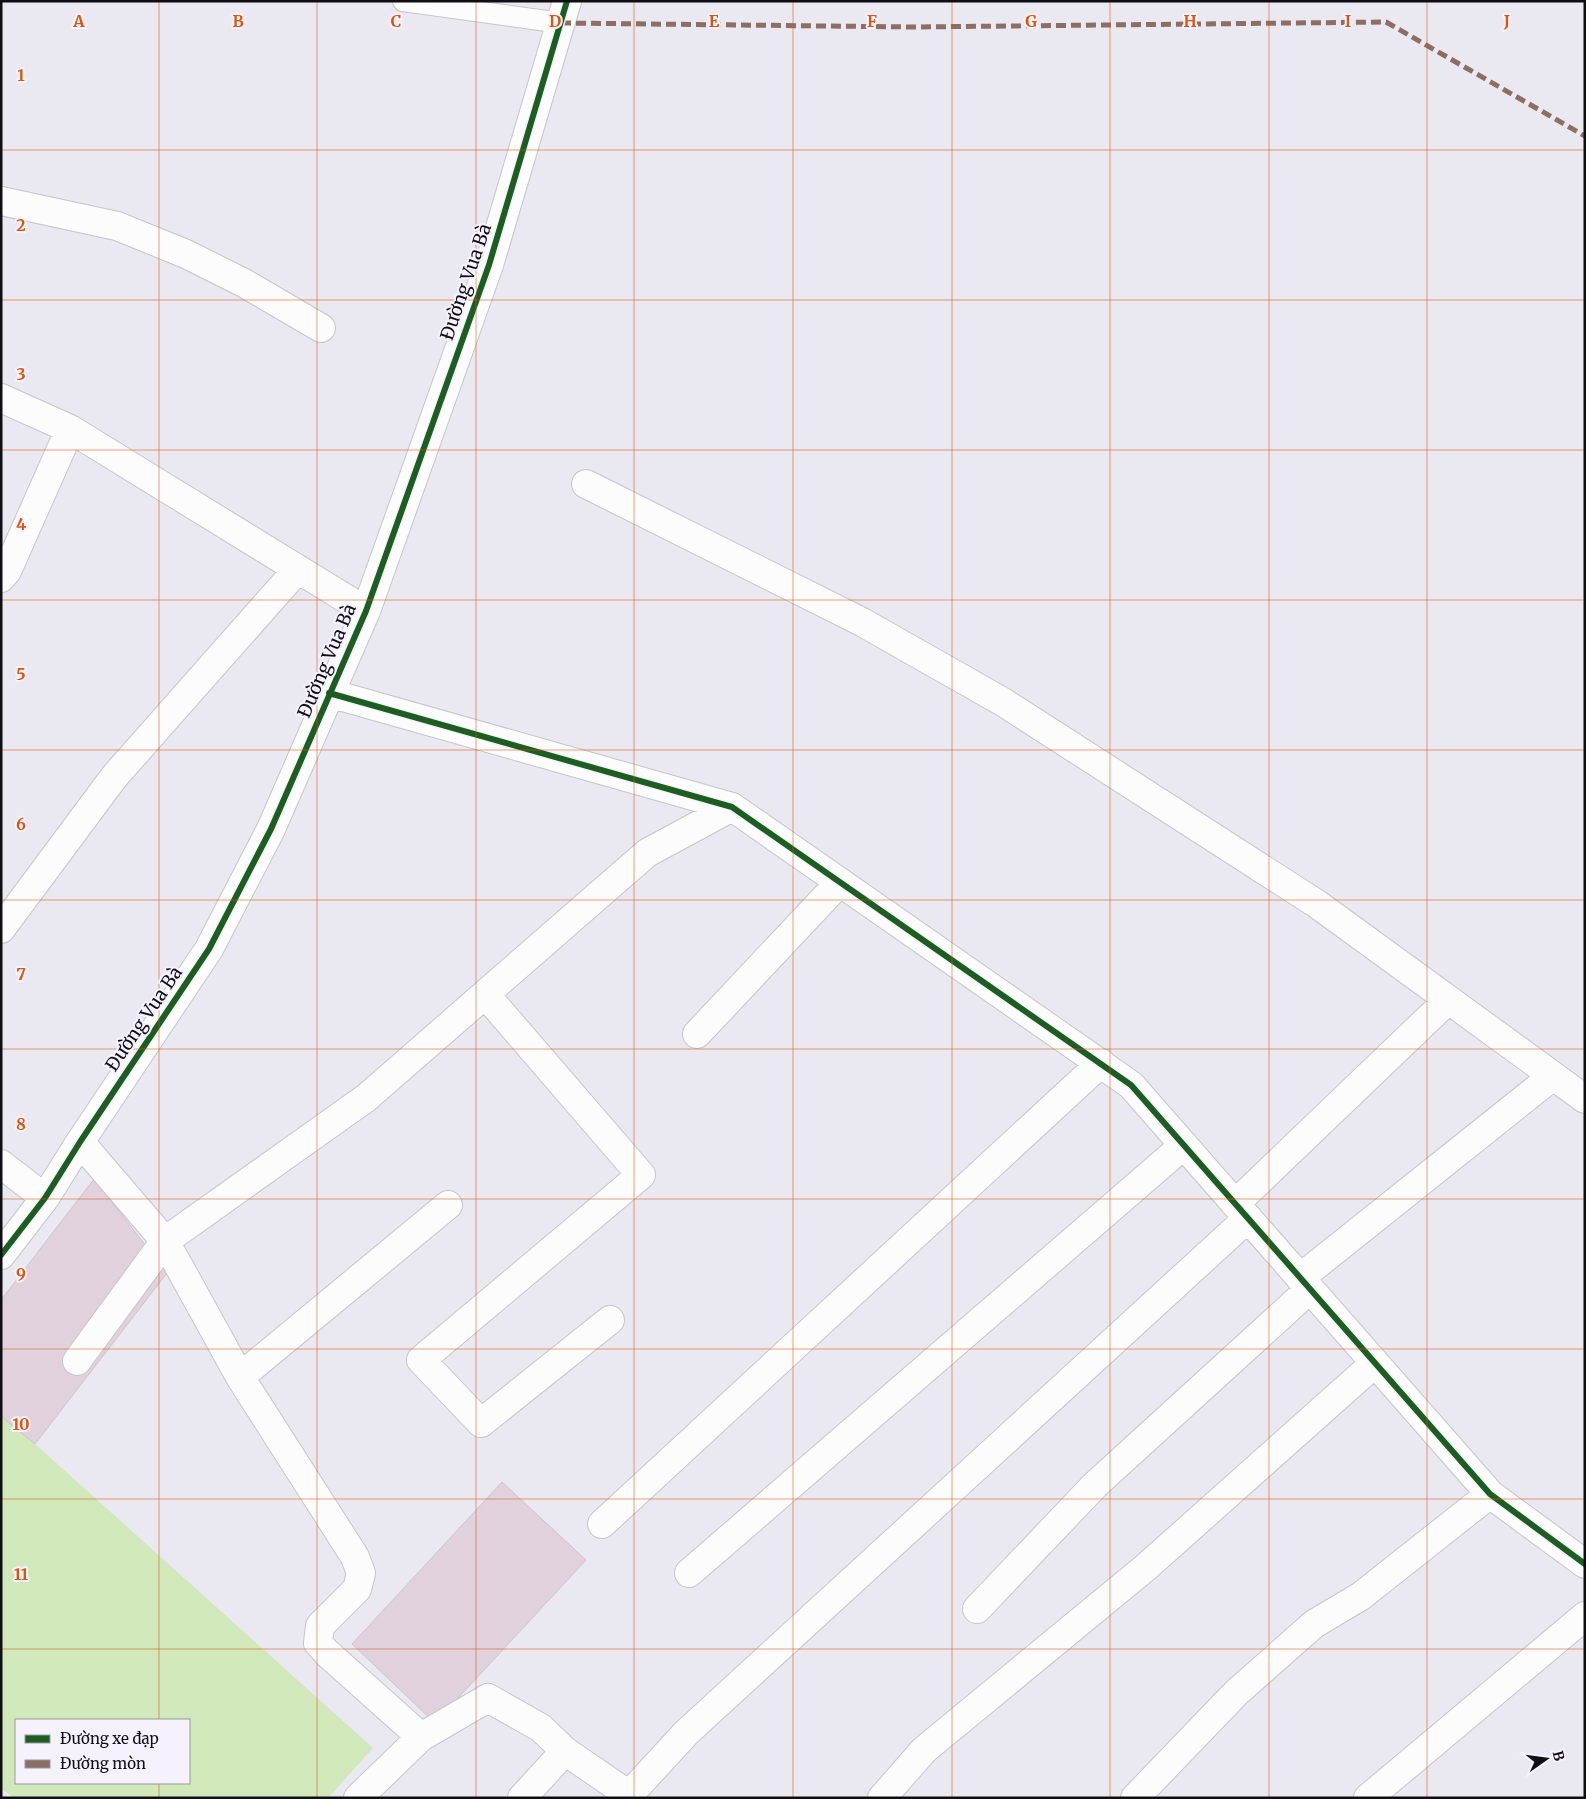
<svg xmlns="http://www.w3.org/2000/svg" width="1586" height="1799" font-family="Merriweather,serif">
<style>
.green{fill:#d0e8ba;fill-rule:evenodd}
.building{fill:#e1d1dc;stroke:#cac6cb}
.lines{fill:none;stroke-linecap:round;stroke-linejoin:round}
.service-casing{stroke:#c6c5cb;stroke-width:22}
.minor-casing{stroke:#c6c5cb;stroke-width:30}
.service{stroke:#fcfcfd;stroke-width:20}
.minor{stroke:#fcfcfd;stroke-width:28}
.quiet{stroke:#8d6e63;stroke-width:5;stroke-dasharray:10 5;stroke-linecap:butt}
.cycleway-casing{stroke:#f5f2fe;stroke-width:9}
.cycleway{stroke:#1b5e20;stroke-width:6}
.grid{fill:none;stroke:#dd550c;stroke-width:1;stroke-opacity:0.55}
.labels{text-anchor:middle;stroke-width:4;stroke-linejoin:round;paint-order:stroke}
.street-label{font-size:18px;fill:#0f0e13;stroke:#f5f2fe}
.grid-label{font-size:16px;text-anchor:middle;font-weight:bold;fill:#dd550c;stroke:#f5f2fe;stroke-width:4;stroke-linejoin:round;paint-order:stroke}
</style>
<rect width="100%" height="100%" fill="#eae8f0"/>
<!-- green -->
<path class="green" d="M1,1416l34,28 338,304 -45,50h-314l-13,-10zM16,1720h173v63h-173z"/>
<!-- building -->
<path class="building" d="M94,1179l73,94 -132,171 -34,-28v-116z
M502,1482l84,78 -151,163 -83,-79z"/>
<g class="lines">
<!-- service casing -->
<g class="service-casing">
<path id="service" d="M403,1l158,22"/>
</g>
<!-- minor casing -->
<g class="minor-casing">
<path id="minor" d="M1,201l116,25 69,28 58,29 77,45
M1,398l69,31 296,182
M586,484l276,138 141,80 314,202 268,195
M1,578l6,-7 63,-142
M329,693l403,114 399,278 359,409 95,70
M1,929l113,-152 184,-208
M485,994l156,181 -220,185 60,63 129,-103
M697,1034l143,-152
M80,1142l85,99 75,136 115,180 6,16 -4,16 -37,37 -2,17 9,10 94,84
M1,1164l44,34
M1235,1204l213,-204
M1,1255l44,-57 35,-56 129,-193 62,-120 95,-218 123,-346 78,-264
M1300,1278l253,-202
M77,1361l88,-120 201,-143 281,-245 85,-46
M240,1377l208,-172
M602,1524l499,-461
M689,1573l495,-428
M977,1609l118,-124 215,-196
M358,1798l63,-61 67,-39 53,30 24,23 64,44 57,-62 562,-515
M522,1798l43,-47
M882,1798l42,-48 221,-182 230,-205
M1135,1798l101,-105 78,-69 47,-28 129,-102
M1368,1798l217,-182"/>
</g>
<!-- service -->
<use href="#service" class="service"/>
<!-- minor -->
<use href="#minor" class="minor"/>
<!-- quiet -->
<path class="quiet" d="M561,23l354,4 471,-5 199,114"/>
<!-- cycleway casing -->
<g class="cycleway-casing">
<path id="cycleway" d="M329,693l403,114 399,278 359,409 95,70
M1,1255l44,-57 35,-56 129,-193 62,-120 95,-218 123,-346 78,-264"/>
</g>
<!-- cycleway -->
<use href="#cycleway" class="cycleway"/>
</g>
<!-- grid -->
<path class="grid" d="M159,1v1719M317,1v1797M476,1v1797M634,1v1797M793,1v1797M952,1v1797M1110,1v1797M1269,1v1797M1427,1v1797M1,150h1584M1,300h1584M1,450h1584M1,600h1584M1,750h1584M1,900h1584M1,1049h1584M1,1199h1584M1,1349h1584M1,1499h1584M1,1649h1584M159,1783v15"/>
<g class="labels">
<!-- street labels -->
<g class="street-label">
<text transform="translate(466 282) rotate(-71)" y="6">Đường Vua Bà</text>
<text transform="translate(327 661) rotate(-67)" y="6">Đường Vua Bà</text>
<text transform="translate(144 1019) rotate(-56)" y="6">Đường Vua Bà</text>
</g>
</g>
<g class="grid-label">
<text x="79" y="27">A</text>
<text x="238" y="27">B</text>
<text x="396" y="27">C</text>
<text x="555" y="27">D</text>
<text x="714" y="27">E</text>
<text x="872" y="27">F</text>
<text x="1031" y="27">G</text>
<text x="1190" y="27">H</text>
<text x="1348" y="27">I</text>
<text x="1507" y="27">J</text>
<text x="21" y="81">1</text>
<text x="21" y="231">2</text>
<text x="21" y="380">3</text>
<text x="21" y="530">4</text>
<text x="21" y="680">5</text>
<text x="21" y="830">6</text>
<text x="21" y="980">7</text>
<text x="21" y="1130">8</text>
<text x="21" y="1280">9</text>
<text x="21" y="1430">10</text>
<text x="21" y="1580">11</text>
</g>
<!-- border -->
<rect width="1586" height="1799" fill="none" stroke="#0f0e13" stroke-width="5"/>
<!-- legend -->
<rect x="15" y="1719" width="175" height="65" fill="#f5f2fe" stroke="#9997a0"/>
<rect x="25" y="1735" width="25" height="8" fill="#1b5e20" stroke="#9997a0"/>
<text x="60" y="1744" font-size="15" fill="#0f0e13">Đường xe đạp</text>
<rect x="25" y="1760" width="25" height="8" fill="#8d6e63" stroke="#9997a0"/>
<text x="60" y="1769" font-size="15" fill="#0f0e13">Đường mòn</text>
<!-- north arrow -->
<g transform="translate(1546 1759) rotate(76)" stroke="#f5f2fe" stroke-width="4" paint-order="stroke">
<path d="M0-4L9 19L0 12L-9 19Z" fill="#0f0e13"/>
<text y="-8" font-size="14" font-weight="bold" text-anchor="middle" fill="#0f0e13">B</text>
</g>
</svg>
